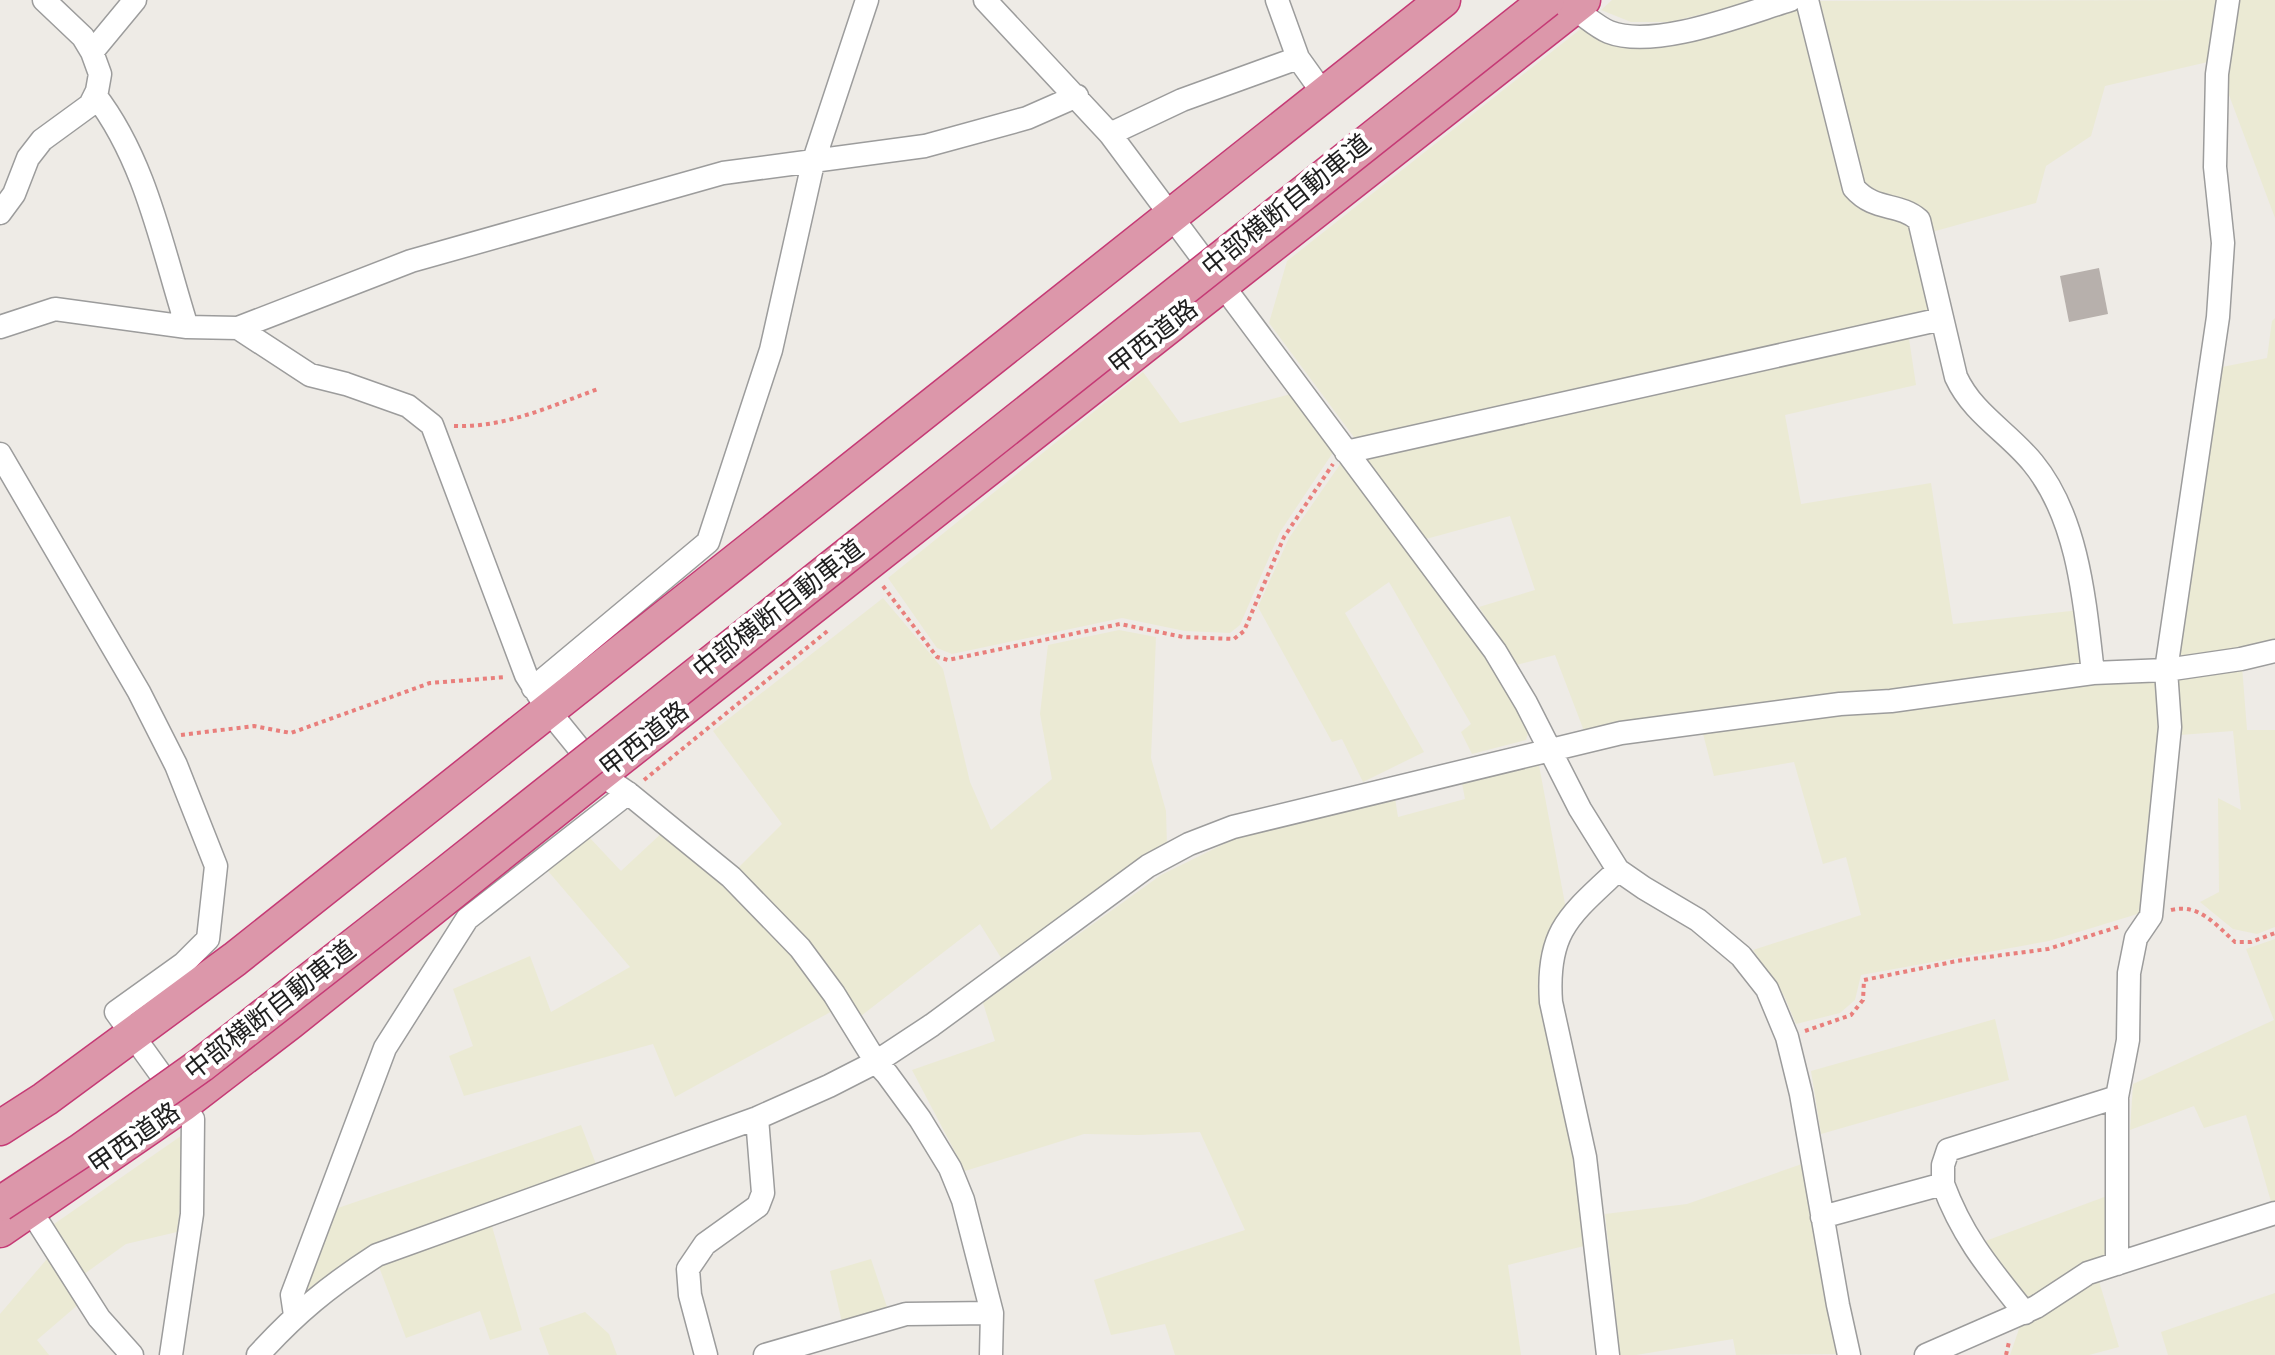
<svg xmlns="http://www.w3.org/2000/svg" width="2275" height="1355" font-family="Karla,'Noto Sans JP',sans-serif">
<style>
.farmland{fill:#ebead4}
.building{fill:#b7b0ac}
.lines{fill:none;stroke-linecap:round;stroke-linejoin:round}
.minor-casing{stroke:#9c9c9c;stroke-width:25}
.highway-casing{stroke:#c53a75;stroke-width:37}
.path{stroke:#e97f7c;stroke-width:4;stroke-dasharray:4 4;stroke-linecap:butt}
.minor{stroke:#fff;stroke-width:22}
.highway{stroke:#dc97aa;stroke-width:34}
.highway-bridge-casing{stroke:#c53a75;stroke-width:37;stroke-linecap:butt}
.highway-bridge{stroke:#dc97aa;stroke-width:34}
.labels{text-anchor:middle;stroke-width:8;stroke-linejoin:round;paint-order:stroke}
.street-label{font-size:26px;fill:#1f1f1f;stroke:#fff}
</style>
<rect width="100%" height="100%" fill="#eeebe6"/>
<!-- farmland -->
<path class="farmland" d="M1612,0h148l-90,22h-39l-30,-12z
M2221,0l-9,61 -107,25 -14,50 -45,30 -10,37 -104,29 -73,-48 -42,-183z
M2235,0h40v218l-52,-139z
M1802,4l41,172 65,45 9,12 17,79 -578,128 -87,-117 18,-62 296,-234 32,13z
M2275,318v327l-103,15 45,-292 50,-10 5,-37z
M1908,332l8,53 -131,30 16,89 130,-21 22,141 127,-14 7,58 -503,63 -29,-76 -39,10 -37,-58 56,-17 -25,-74 -84,23 -63,-83z
M1143,372l37,51 111,-29 43,57 -54,81 -40,93 -10,8 -45,-2 -63,-13 -170,36 -15,-6 -49,-70z
M1343,460l158,215 28,55 -3,10 -54,14 -11,-22 10,-8 -82,-142 -44,31 79,139 -61,30 -21,-43 -10,3 -74,-135 31,-69z
M883,598l60,71 27,113 21,48 61,-51 -12,-65 8,-69 71,-15 37,7 -5,121 15,53 1,35 -164,115 -23,-37 -123,95 -122,-148 47,-47 -69,-93z
M2242,666l5,64h28v197l-18,7 -24,-5 -33,-27 19,-10 -1,-94 23,12 -8,-79 -53,4 -6,-59z
M2160,677l3,46 -19,189 -95,29 -188,34 -6,25 -15,13 -44,11 -12,-28 -31,-46 108,-35 -15,-58 -23,7 -29,-102 -80,14 -12,-46 195,-21 190,-27z
M1538,760l28,149 -17,30 39,306 -80,20 13,90h-346l-10,-31 -54,11 -17,-55 151,-50 -45,-98 -61,3 -55,-1 -119,37 -53,-101 83,-29 -12,-38 178,-128 79,-39 155,-38 3,19 67,-18 -4,-21z
M664,831l63,51 65,69 44,58 -161,88 -22,-53 -189,52 -15,-40 24,-10 -20,-57 77,-33 21,56 79,-45 -82,-96 41,-34 32,34z
M2275,939v265l-3,1 -26,-90 -42,13 -10,-22 -64,24 3,-46 141,-64 -28,-71z
M1995,1019l14,61 -188,54 -10,-63z
M581,1125l15,39 -218,78 -77,55 31,-87z
M181,1136l6,16 -10,80 -51,12 -46,33 -26,-53z
M1802,1164l36,190 -102,1 -3,-16 -97,16h-16l-15,-141 82,-10z
M2107,1196l5,63 -87,45 -45,-61z
M491,1223l31,107 -32,10 -10,-29 -74,27 -27,-71z
M52,1253l28,50 -43,37 12,15h-49v-41z
M871,1259l17,51 -46,12 -12,-51z
M2098,1278l21,69 -30,8h-79l10,-29z
M2275,1293v62h-107l-7,-23z
M585,1312l24,22 8,21h-68l-10,-27z"/>
<!-- building -->
<path class="building" d="M2099,268l9,46 -39,8 -9,-46z"/>
<g class="lines">
<!-- minor casing -->
<g class="minor-casing">
<path id="minor" d="M985,0l125,134 385,517 31,52 54,106 38,61 26,18 54,32 43,36 26,33 20,48 14,57 37,211 11,50
M1277,0l21,58 25,35
M1807,0l47,188c21,24 44,14 65,32l37,157c17,37 52,55 77,86 46,56 52,142 60,210
M1573,8c11,7 24,19 36,24 46,18 135,-18 181,-32
M92,52l43,-52
M95,95c51,66 67,153 92,232
M1110,134l72,-34 116,-42
M0,213l14,-19 14,-36 14,-18 48,-35 7,-14 3,-17 -8,-22 -9,-15 -39,-37
M0,327l55,-18 132,18 51,1 173,-67 312,-88 202,-27 102,-28 50,-22
M238,328l72,47 36,9 62,22 24,19 94,250 22,35 52,64 28,19 103,84 69,71 34,46 42,68 11,12 33,45 30,49 13,32 29,113 -1,42
M1346,452l596,-133
M0,454l139,238 37,73 40,101 -8,73 -25,25 -67,48 77,107 -1,95 -21,141
M533,688l175,-146 63,-192 42,-187 54,-163
M1943,1184c20,54 47,85 82,129
M31,1211l68,107 33,37
M1822,1217l121,-33v-19l5,-15 169,-53
M2117,1264v-167l11,-57 1,-67 7,-35 15,-22 19,-189 -4,-57 52,-353 5,-74 -8,-76 2,-93 11,-74
M295,1315l-3,-20 93,-247 82,-129 161,-126
M258,1355c38,-42 71,-69 119,-100l380,-137 72,-32 47,-24 56,-37 216,-159 41,-22 44,-17 388,-94 219,-29 51,-3 202,-28 73,-3 75,-11 34,-8
M706,1355l-16,-60 -2,-26 17,-25 53,-38 5,-13 -6,-75
M765,1355l141,-41 86,-1
M1608,1355l-23,-198 -34,-155c-5,-71 19,-87 67,-132
M1926,1355l110,-48 52,-34 187,-60"/>
</g>
<!-- highway casing -->
<g class="highway-casing">
<path id="highway" d="M0,1128l45,-29 190,-140 1208,-959
M0,1230l183,-126 107,-82 310,-248 983,-774"/>
</g>
<!-- path -->
<path class="path" d="M454,426c51,2 97,-20 144,-37
M883,586l54,71 11,3 172,-36 63,13 51,2 10,-8 40,-94 49,-73
M181,735l73,-9 37,7 139,-50 76,-6
M644,780l186,-151
M2171,910c28,-7 45,15 64,32h16l24,-9
M1805,1031l46,-16 12,-15 1,-20 93,-19 91,-12 73,-23
M2006,1355l3,-13"/>
<!-- minor -->
<use href="#minor" class="minor"/>
<!-- highway -->
<use href="#highway" class="highway"/>
<!-- highway-bridge casing -->
<g class="highway-bridge-casing">
<path id="highway-bridge" d="M0,1204l79,-52 122,-87 242,-189 1104,-876"/>
</g>
<!-- highway-bridge -->
<use href="#highway-bridge" class="highway-bridge"/>
</g>
<g class="labels">
<!-- street labels -->
<g class="street-label">
<text transform="translate(1286 205) rotate(-39)" y="9">中部横断自動車道</text>
<text transform="translate(1153 337) rotate(-38)" y="9">甲西道路</text>
<text transform="translate(778 609) rotate(-38)" y="9">中部横断自動車道</text>
<text transform="translate(644 739) rotate(-38)" y="9">甲西道路</text>
<text transform="translate(270 1010) rotate(-38)" y="9">中部横断自動車道</text>
<text transform="translate(134 1138) rotate(-35)" y="9">甲西道路</text>
</g>
</g>
</svg>
